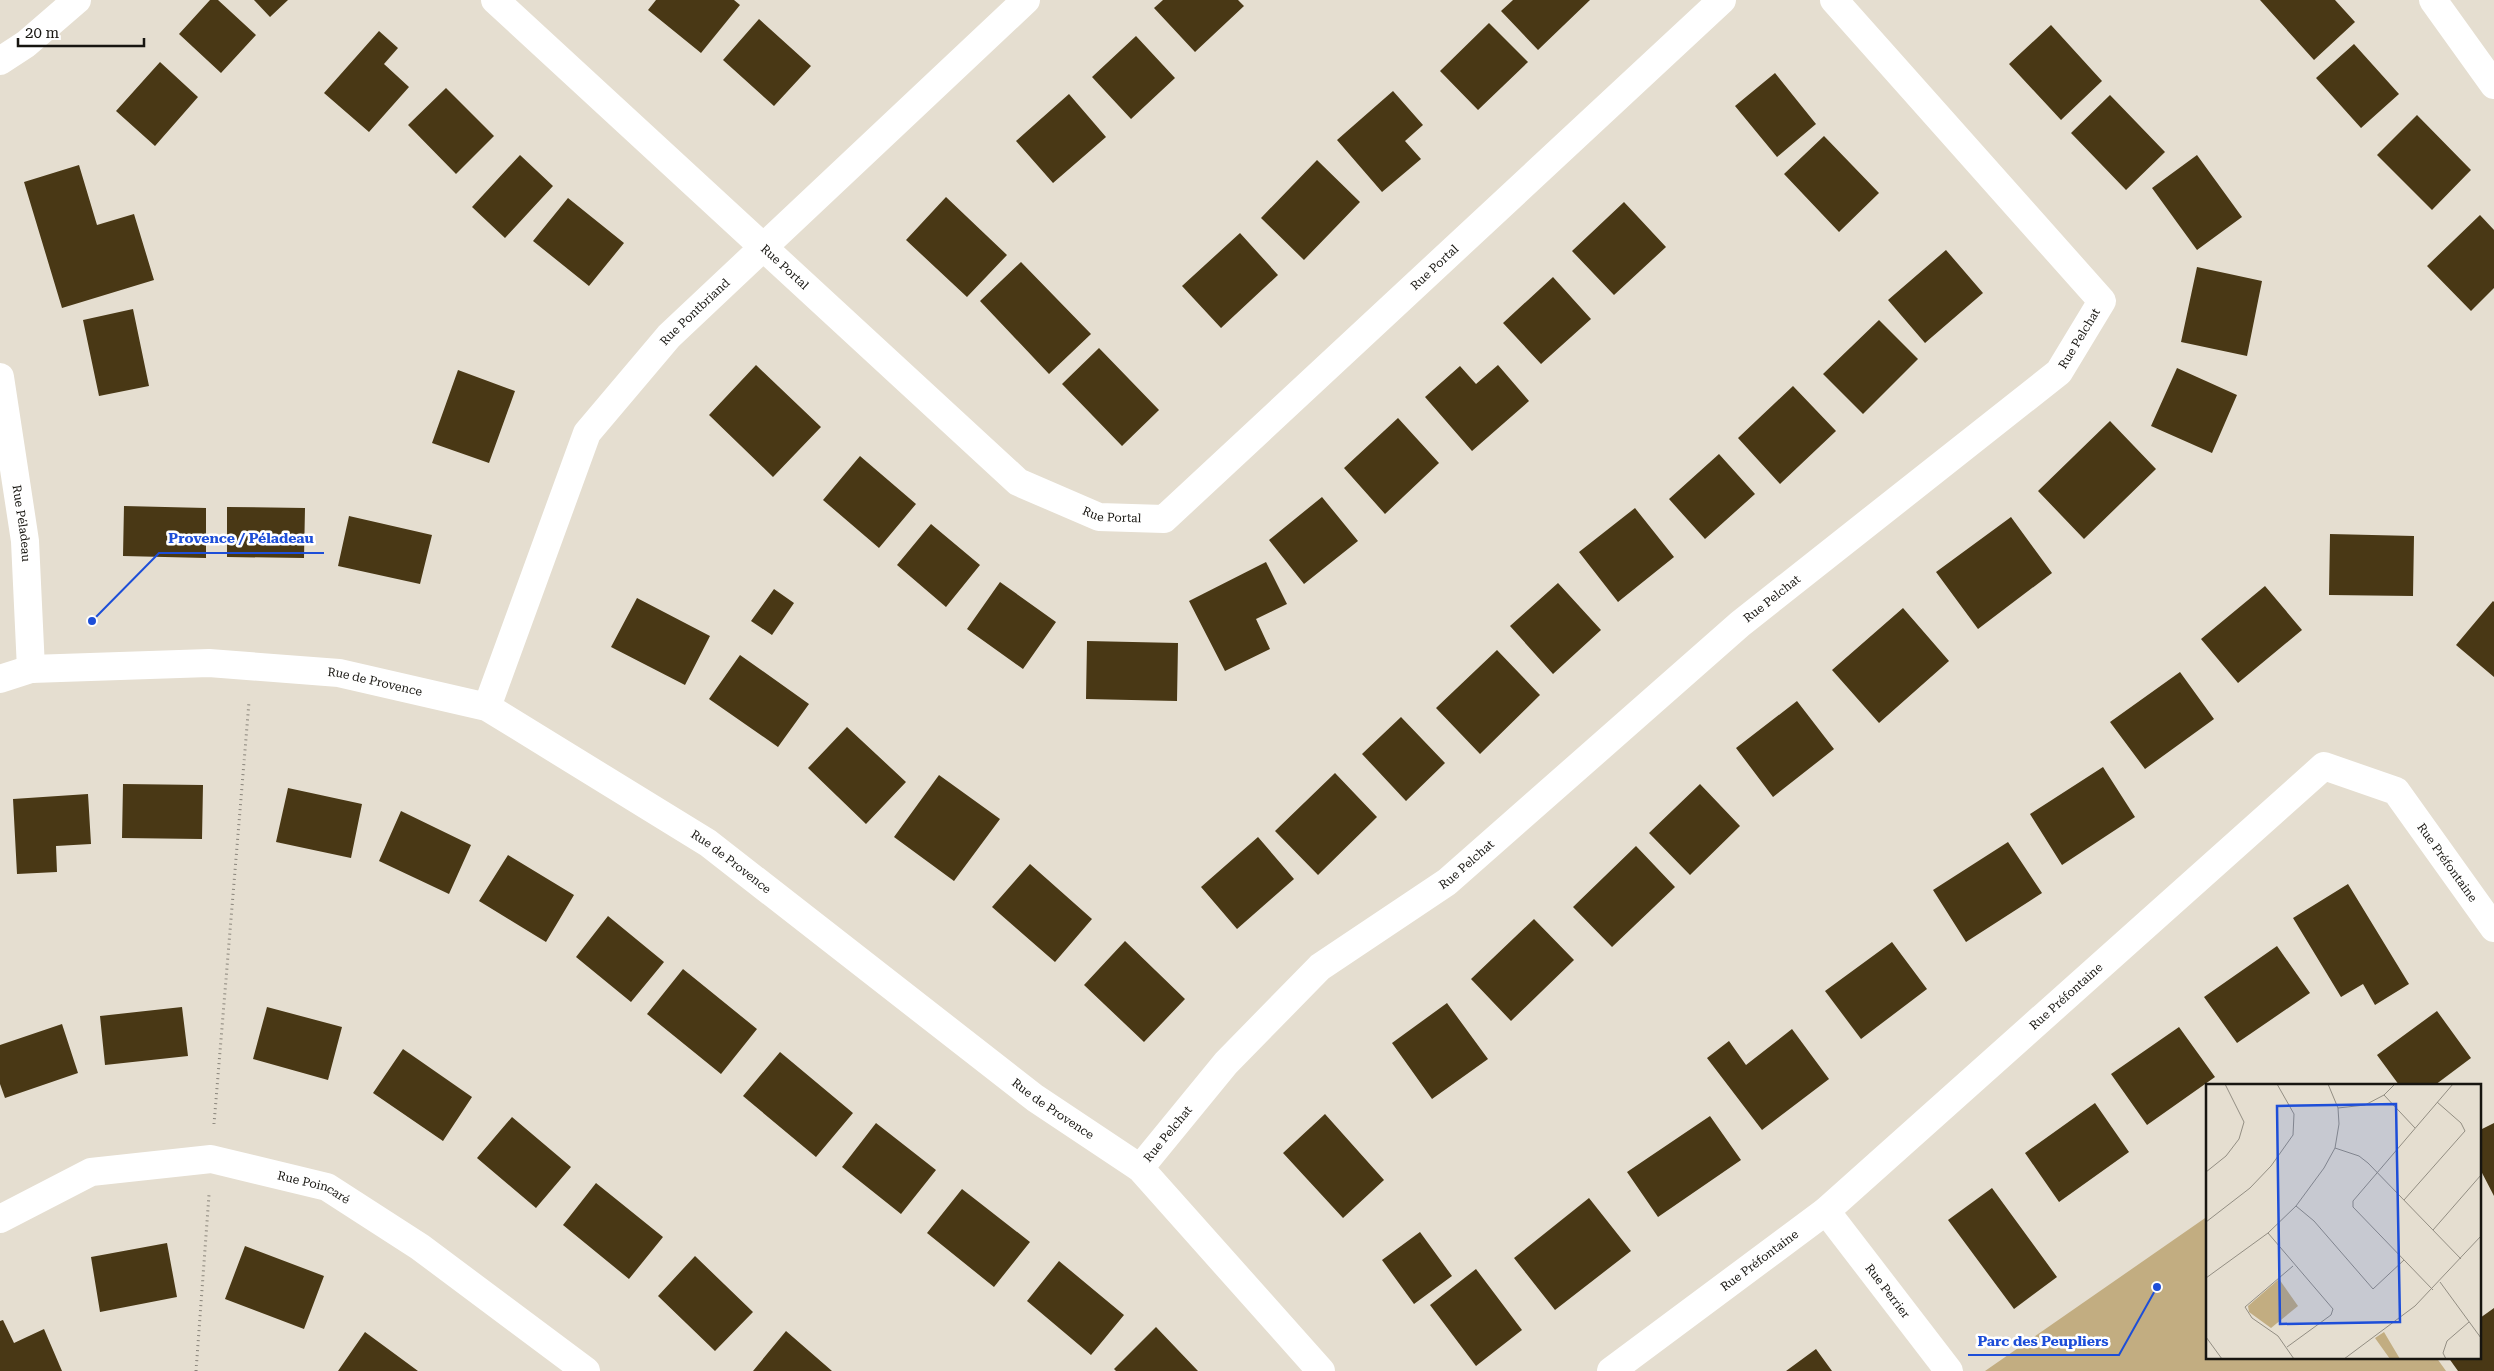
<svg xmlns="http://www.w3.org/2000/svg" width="2494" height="1371" font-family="'Roboto Serif',serif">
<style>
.green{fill:#c2ad81}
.building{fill:#493815}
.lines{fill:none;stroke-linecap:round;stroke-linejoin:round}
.path{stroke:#89847a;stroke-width:3;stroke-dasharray:1 4;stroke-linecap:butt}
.street{stroke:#fff;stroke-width:28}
.secondary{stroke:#fff;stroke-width:28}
.labels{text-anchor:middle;stroke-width:5;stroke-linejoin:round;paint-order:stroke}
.street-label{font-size:12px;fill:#171510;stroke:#fff}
.inset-road{fill:none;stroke:#938e83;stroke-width:1}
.view{fill:#1d4ed8;fill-opacity:0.15;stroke:#1d4ed8;stroke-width:2.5}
.inset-edge{fill:none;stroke:#171510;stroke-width:2.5}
.leader{fill:none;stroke:#1d4ed8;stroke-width:2}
.callout-dot{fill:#1d4ed8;stroke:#fff;stroke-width:2}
.callout-label{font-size:14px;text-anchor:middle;font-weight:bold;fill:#1d4ed8;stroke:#fff;stroke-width:5;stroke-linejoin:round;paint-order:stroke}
</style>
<rect width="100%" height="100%" fill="#e5ded0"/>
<!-- green -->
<path class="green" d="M2208,1216v141h228l10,14h-461z"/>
<!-- building -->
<path class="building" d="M210,0h8l38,35 -35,38 -42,-39z
M254,0h34l-18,17z
M656,0h78l6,5 -39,48 -53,-43z
M1163,0h75l6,6 -49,46 -41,-44z
M1513,0h77l-52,50 -37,-39z
M2260,0h75l20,22 -41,38z
M759,19l52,47 -37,40 -51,-46z
M1489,23l39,39 -50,48 -38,-39z
M2051,25l51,56 -41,39 -52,-56z
M379,31l19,17 -14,16 25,23 -40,45 -45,-39z
M1136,36l39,42 -44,41 -39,-42z
M2354,44l45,50 -38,34 -45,-50z
M160,62l38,35 -43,49 -39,-35z
M1775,73l41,51 -39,33 -42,-51z
M446,88l48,48 -38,38 -48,-49z
M1393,91l30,34 -18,16 16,18 -39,33 -45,-52z
M1069,94l37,43 -53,46 -37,-42z
M2110,95l55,57 -39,38 -55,-57z
M2417,115l54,55 -39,40 -55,-55z
M1824,136l55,57 -40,39 -55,-58z
M520,155l33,31 -48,52 -33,-31z
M2197,155l45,62 -45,33 -45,-62z
M1317,160l43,42 -56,58 -43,-42z
M79,165l18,60 37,-11 20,66 -92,28 -38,-126z
M946,197l61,58 -40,42 -61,-57z
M568,198l56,45 -35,43 -56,-45z
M1624,202l42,45 -52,48 -42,-44z
M2480,215l14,15v58l-23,23 -44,-45z
M1240,233l38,42 -57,53 -39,-42z
M1946,250l37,43 -58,50 -37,-43z
M1021,262l70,72 -42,40 -69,-73z
M2197,267l65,14 -15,75 -66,-14z
M1553,277l38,42 -50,45 -38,-41z
M133,309l16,77 -50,10 -16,-76z
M1879,320l39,39 -55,55 -40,-40z
M1099,348l60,62 -37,36 -60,-62z
M756,365l65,62 -48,50 -64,-62z
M1498,365l31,36 -57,50 -47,-54 35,-31 16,18z
M2177,368l60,27 -25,58 -61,-27z
M458,370l57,21 -26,72 -57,-20z
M1793,386l43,45 -56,53 -42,-46z
M1398,418l41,45 -54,51 -41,-46z
M2110,421l46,48 -72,70 -46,-48z
M1719,454l36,40 -50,45 -36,-40z
M860,456l56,48 -37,44 -56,-48z
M1322,497l36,44 -54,43 -35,-44z
M124,506l82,2v50l-83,-2z
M227,507l78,1 -1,50 -77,-1z
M1635,508l39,49 -56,45 -39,-50z
M349,516l83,19 -12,49 -82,-18z
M2011,517l41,56 -74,56 -42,-57z
M931,524l49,41 -34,42 -49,-42z
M2330,534l84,2 -1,60 -84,-1z
M1266,562l21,42 -31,15 14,30 -45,22 -36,-70z
M1000,582l56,40 -33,47 -56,-40z
M1558,583l43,47 -48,44 -43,-48z
M2265,586l37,44 -64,53 -37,-44z
M774,589l20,14 -22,32 -21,-14z
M637,598l73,38 -25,49 -74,-38z
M2493,601l1,1v75l-38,-32z
M1903,608l46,53 -70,62 -47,-53z
M1087,641l91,2 -1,58 -91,-2z
M1497,650l43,45 -60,59 -44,-46z
M740,655l69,49 -31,43 -69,-48z
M2180,672l34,47 -69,50 -35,-47z
M1797,701l37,48 -61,48 -37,-49z
M1401,717l44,46 -39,38 -44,-47z
M847,727l59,55 -40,42 -58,-56z
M2103,767l32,50 -73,48 -32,-51z
M1335,773l42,44 -59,58 -43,-44z
M939,775l61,44 -46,62 -60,-44z
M123,784l80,1 -1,54 -80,-1z
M1700,784l40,42 -50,49 -41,-42z
M288,788l74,16 -11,54 -75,-16z
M88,794l3,50 -35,2 1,26 -40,2 -4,-75z
M401,811l70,34 -22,49 -70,-33z
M1258,837l36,42 -57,50 -36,-42z
M2008,842l34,51 -76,49 -33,-52z
M1636,846l39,41 -63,60 -39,-40z
M508,855l66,40 -28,47 -67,-41z
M1030,864l62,55 -37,43 -63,-55z
M2348,884l61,100 -34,21 -12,-21 -22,13 -48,-79z
M608,916l56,46 -33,40 -55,-45z
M1534,919l40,41 -63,61 -40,-42z
M1125,941l60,58 -41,43 -60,-57z
M1892,942l35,47 -66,50 -36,-48z
M2277,946l33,47 -73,50 -33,-46z
M683,969l74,60 -36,45 -74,-60z
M1447,1003l41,56 -56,40 -40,-56z
M182,1007l6,49 -83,9 -5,-49z
M267,1007l75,20 -14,53 -75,-21z
M2437,1011l34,47 -36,27h-36l-22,-30z
M62,1024l16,49 -73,25 -5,-14v-39z
M2179,1027l36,50 -68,48 -36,-51z
M1792,1029l37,50 -67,51 -55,-72 22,-17 17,24z
M403,1049l69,48 -29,44 -70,-48z
M780,1052l73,61 -37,44 -73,-61z
M2095,1103l34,49 -70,50 -34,-49z
M1325,1114l59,66 -41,38 -60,-65z
M1710,1116l31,44 -83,57 -31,-45z
M512,1117l59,50 -35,41 -59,-50z
M876,1123l60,47 -35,44 -59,-47z
M2494,1123v73l-14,-27v-39z
M596,1183l67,54 -34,42 -66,-54z
M1992,1188l65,89 -43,32 -66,-89z
M962,1189l68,53 -36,45 -67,-54z
M1589,1198l42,53 -76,59 -41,-52z
M1420,1232l32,44 -38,28 -32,-44z
M167,1243l10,54 -77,15 -9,-55z
M245,1246l79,30 -20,53 -79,-30z
M695,1256l58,56 -38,39 -57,-55z
M1059,1261l65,54 -33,40 -64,-54z
M1476,1269l46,61 -46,36 -46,-61z
M2494,1308v63h-36l-10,-14h32v-39z
M3,1320l11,23 30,-14 18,42h-62v-50z
M1156,1327l42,44h-82l-2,-2z
M786,1331l46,40h-79z
M365,1332l53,39h-80z
M1816,1349l16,22h-46z"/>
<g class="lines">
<!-- path -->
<path class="path" d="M214,1124l35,-422
M196,1371l13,-176"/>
<!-- street -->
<g class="street">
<path id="s1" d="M495,0l523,482 81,35 65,2 558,-519"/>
<path d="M0,61l26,-17 51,-44"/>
<path id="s2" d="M0,377l25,164 6,128"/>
<path id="s3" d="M0,679l31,-10 178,-6 130,10 148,34 221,136 327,255 105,70 181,203"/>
<path id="s4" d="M487,707l100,-274 82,-97 357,-336"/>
<path id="s5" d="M1140,1168l86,-105 94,-96 127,-85 293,-258 319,-252 43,-71 -268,-301"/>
<path id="s6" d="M1826,1211l123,160"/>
<path id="s7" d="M0,1219l91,-47 120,-13 116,28 93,60 166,124"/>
<path id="s8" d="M1611,1371l215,-160 498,-445 72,25 98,137"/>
</g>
<!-- secondary -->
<path class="secondary" d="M2433,0l61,85"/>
</g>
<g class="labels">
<!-- street labels -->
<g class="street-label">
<text dy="4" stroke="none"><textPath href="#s1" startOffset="394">Rue Portal</textPath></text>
<text dy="4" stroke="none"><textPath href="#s1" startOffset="1234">Rue Portal</textPath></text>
<text dy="4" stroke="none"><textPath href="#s4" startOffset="454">Rue Pontbriand</textPath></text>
<text dy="4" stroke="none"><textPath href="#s5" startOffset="1259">Rue Pelchat</textPath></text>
<text dy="4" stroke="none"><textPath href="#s1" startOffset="812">Rue Portal</textPath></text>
<text dy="4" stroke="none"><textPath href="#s2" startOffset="148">Rue Péladeau</textPath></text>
<text dy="4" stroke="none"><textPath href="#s5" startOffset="854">Rue Pelchat</textPath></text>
<text dy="4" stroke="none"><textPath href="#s3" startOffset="378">Rue de Provence</textPath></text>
<text dy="4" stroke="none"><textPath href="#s3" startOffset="782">Rue de Provence</textPath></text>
<text dy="4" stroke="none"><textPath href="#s8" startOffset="1100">Rue Préfontaine</textPath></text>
<text dy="4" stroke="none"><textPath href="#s5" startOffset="449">Rue Pelchat</textPath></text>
<text dy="4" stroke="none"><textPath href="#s8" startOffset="590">Rue Préfontaine</textPath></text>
<text dy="4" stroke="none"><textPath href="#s3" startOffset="1188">Rue de Provence</textPath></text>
<text dy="4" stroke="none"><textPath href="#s5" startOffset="44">Rue Pelchat</textPath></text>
<text dy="4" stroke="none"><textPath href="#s7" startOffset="330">Rue Poincaré</textPath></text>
<text dy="4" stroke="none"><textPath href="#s8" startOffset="185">Rue Préfontaine</textPath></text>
<text dy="4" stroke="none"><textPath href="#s6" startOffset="101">Rue Perrier</textPath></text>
</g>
</g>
<!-- overview -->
<g transform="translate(2206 1084)">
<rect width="275" height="275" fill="#e5ded0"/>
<path d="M73,195l19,27 -27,22 -22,-16 -1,-6zM178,248l16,27h-10l-15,-21z" fill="#c2ad81"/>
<path class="inset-road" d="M178,11l31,33M132,24l27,-3 19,-10 11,-11M129,64l24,8 9,7 93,96M0,88l20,-16 13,-17 5,-17 -19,-38M198,116l61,-69 -4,-8 -24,-21M90,122l18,15 59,68 31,-29M0,138l44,-34 21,-22 22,-31 1,-21 -17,-30M227,146l48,-55M62,149l65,76 -2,6 -44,32M87,182l-48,41 7,11 26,18 16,23M0,194l62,-45 28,-27 28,-38 11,-20 4,-24 -1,-16 -10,-24M234,198l41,56M227,206l-80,-83v-6l100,-117M0,253l16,22M138,275l71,-53 66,-70M240,275l-3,-6 4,-12 22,-19"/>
<path class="view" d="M190,20l4,218 -120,2 -3,-218z"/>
<rect width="275" height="275" class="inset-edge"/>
</g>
<!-- callouts -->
<path class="leader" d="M92 621L159 553H324M2157 1287L2119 1355H1968"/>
<g class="callout-dot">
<circle cx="92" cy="621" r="5"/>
<circle cx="2157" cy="1287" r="5"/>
</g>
<g class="callout-label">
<text x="241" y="543">Provence / Péladeau</text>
<text x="2043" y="1346">Parc des Peupliers</text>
</g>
<!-- scale -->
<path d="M18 38v8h126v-8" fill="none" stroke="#171510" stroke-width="2.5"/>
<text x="25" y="38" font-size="15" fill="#171510" stroke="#ffffff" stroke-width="4" paint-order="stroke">20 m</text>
</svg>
